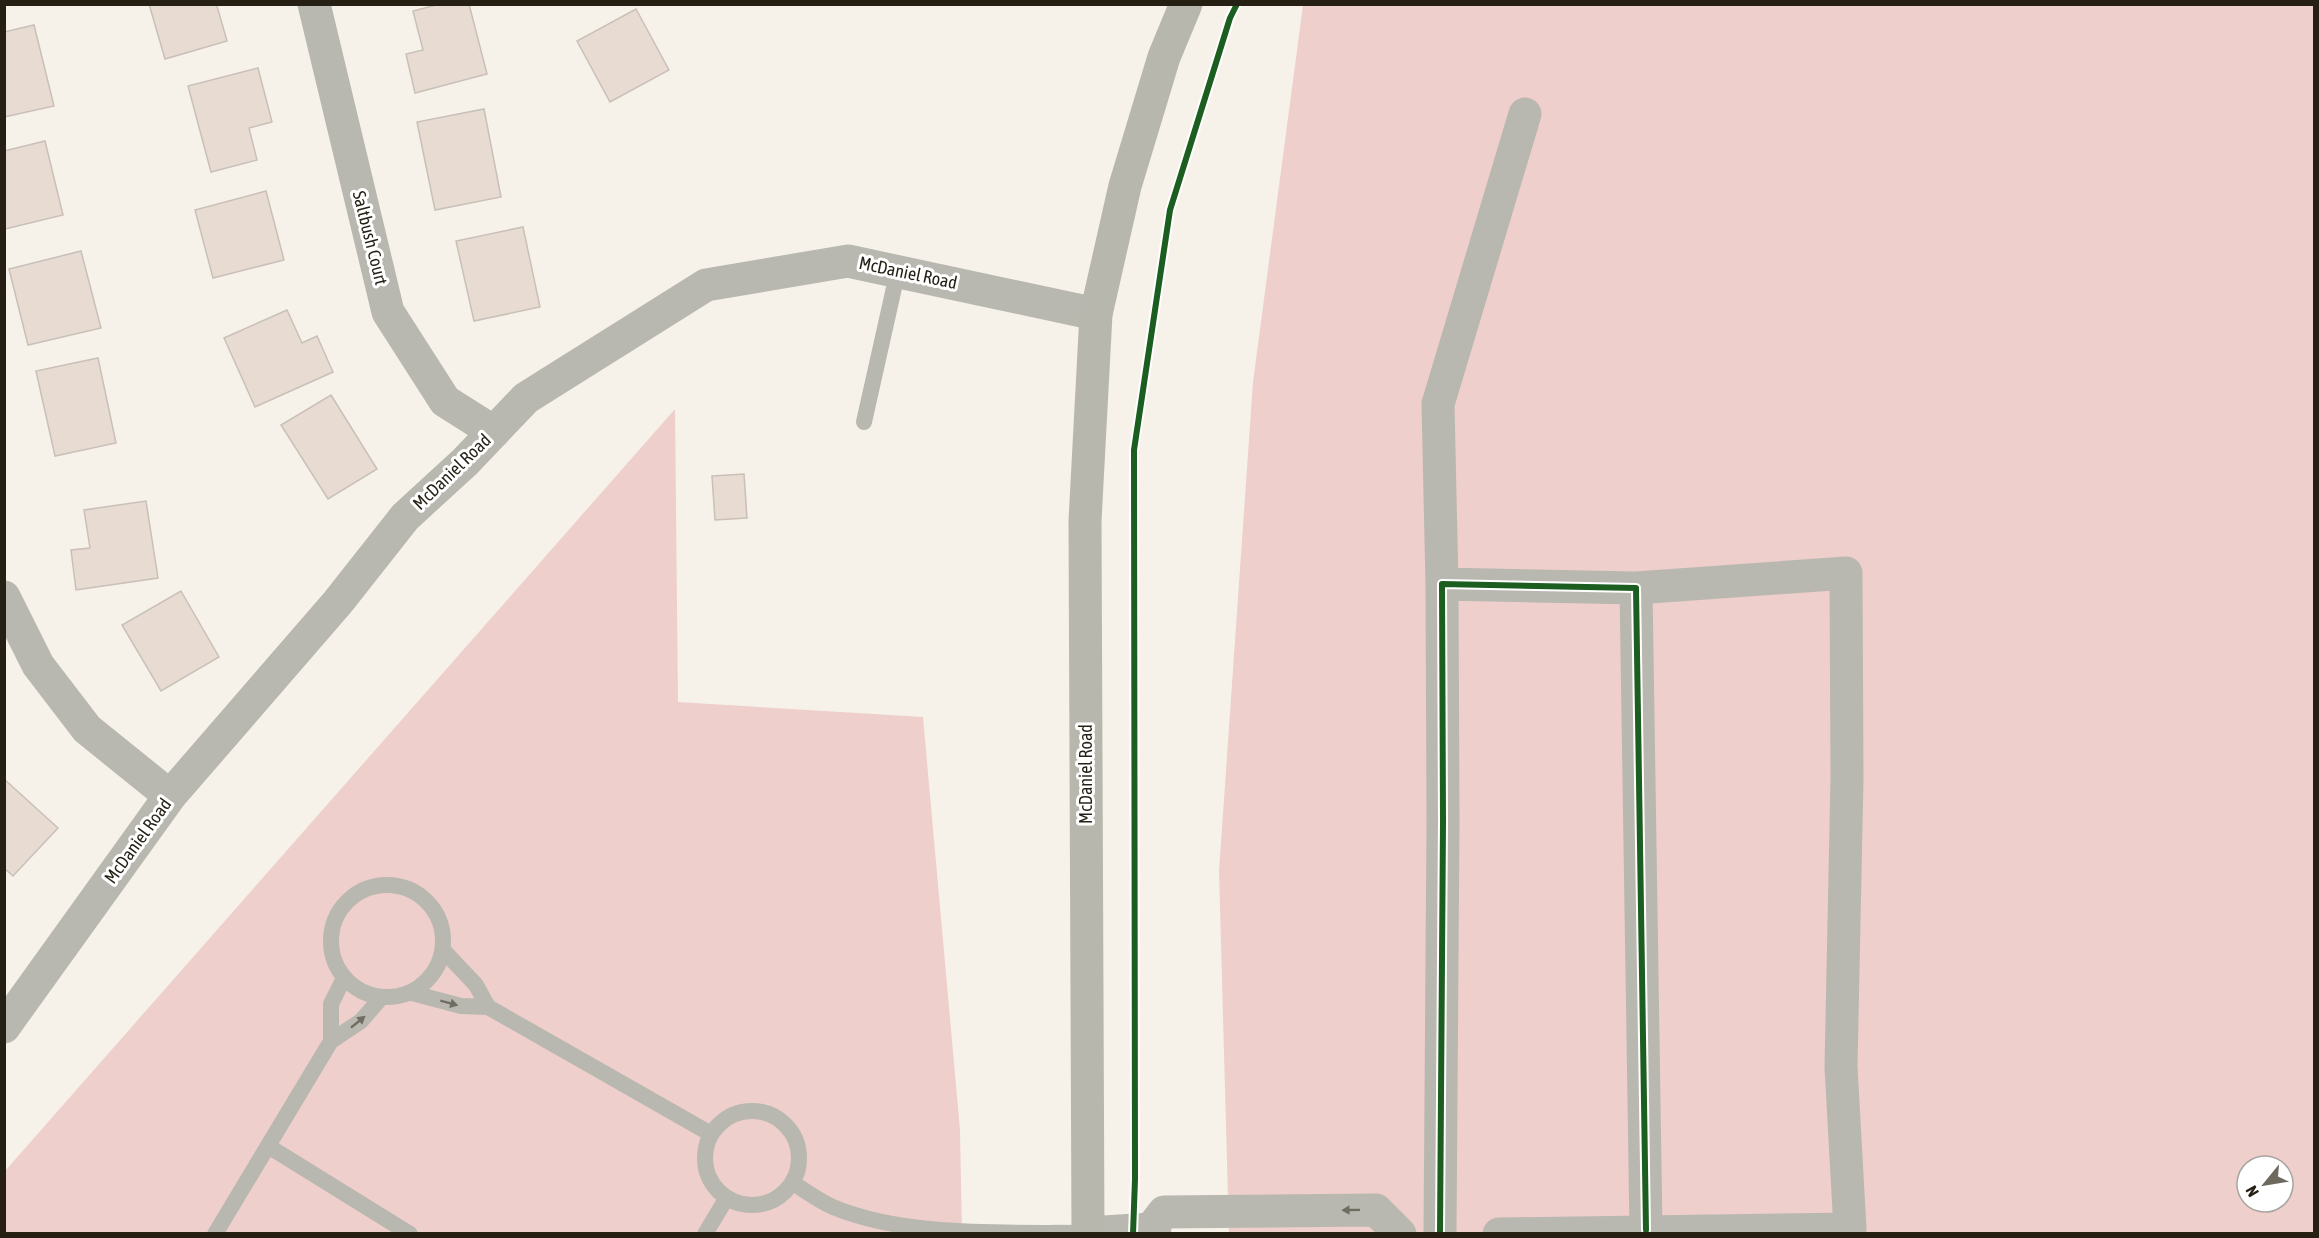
<svg xmlns="http://www.w3.org/2000/svg" width="2319" height="1238" font-family="'Asap Condensed',sans-serif">
<style>
.green{fill:#eecfcb;fill-rule:evenodd}
.building{fill:#e8dbd1;stroke:#c8c0b9;stroke-width:1.5}
.lines{fill:none;stroke-linecap:round;stroke-linejoin:round}
.service{stroke:#b9b8b0;stroke-width:16}
.minor{stroke:#b9b8b0;stroke-width:33}
.secondary{stroke:#b8b7ae;stroke-width:33}
.cycleway-casing{stroke:#fff;stroke-width:10}
.cycleway{stroke:#1b5e20;stroke-width:6}
.oneway{fill:#6f6c62}
.labels{text-anchor:middle;stroke-width:6;stroke-linejoin:round;paint-order:stroke}
.street-label{font-size:18px;fill:#251f14;stroke:#fff}
</style>
<rect width="100%" height="100%" fill="#f7f2e9"/>
<!-- green -->
<path class="green" d="M1303,5h1011v1228l-1085,1 -10,-363 34,-489zM2247,1166h36v36h-36z
M675,409l3,293 245,15 37,413 2,103 -957,1v-63z"/>
<!-- building -->
<path class="building" d="M149,4h71l-3,2 10,35 -62,18z
M440,4h29l18,70 -72,19 -9,-39 17,-4 -10,-39z
M636,9l33,61 -59,32 -33,-61z
M34,25l20,81 -50,11v-85z
M258,68l14,54 -23,6 8,32 -46,12 -23,-86z
M484,109l17,88 -66,13 -18,-88z
M45,141l18,74 -58,14 -1,-78z
M266,191l18,69 -71,18 -18,-68z
M523,227l17,80 -66,14 -18,-80z
M81,251l20,77 -73,17 -19,-76z
M287,310l15,33 15,-7 16,36 -78,35 -31,-69z
M98,358l18,85 -61,13 -19,-85z
M331,395l46,74 -49,30 -47,-74z
M744,474l3,44 -32,2 -3,-44z
M146,501l12,77 -82,12 -5,-40 19,-2 -6,-38z
M181,591l38,66 -58,34 -39,-66z
M4,779l54,49 -45,48 -9,-8z"/>
<g class="lines">
<!-- service -->
<path class="service" d="M864,422l34,-152
M331 941a56 56 0 1 1 112 0a56 56 0 1 1-112 0Z
M443,950l33,35 12,22
M412,993l49,13 27,1 223,127
M331,1041v-37l13,-26
M705 1158a47 47 0 1 1 94 0a47 47 0 1 1-94 0Z
M268,1146l142,88
M793,1183c13,8 26,18 40,24 74,31 175,25 255,26
M215,1234l116,-193 30,-20 20,-23
M705,1234l21,-35"/>
<!-- minor -->
<path class="minor" d="M314,4l74,308 57,89 49,31
M1442,584l-4,-180 87,-290
M1636,588l210,-15 1,205 -6,289 9,162
M4,597l34,68 49,64 83,67
M4,1027l166,-231 168,-194 67,-85 60,-55 61,-64 180,-113 142,-24 248,53
M1088,1233l63,-4
M1155,1234l-4,-5 13,-17 212,-2 24,24
M1440,1234l3,-412 -1,-238 194,4 10,642
M1499,1234l351,-5v5"/>
<!-- secondary -->
<path class="secondary" d="M1088,1234l-3,-713 11,-207 29,-128 39,-129 22,-53"/>
<!-- cycleway casing -->
<g class="cycleway-casing">
<path id="cycleway" d="M1133,1234l2,-55 -1,-729 36,-240 60,-192 7,-14
M1440,1234l3,-412 -1,-238 194,4 10,642"/>
</g>
<!-- cycleway -->
<use href="#cycleway" class="cycleway"/>
</g>
<!-- one-way arrows -->
<defs><path id="oneway-solid" d="M-6-.8H1V-3.2L6.5 0L1 3.2V.8H-6Z" transform="scale(1.5)"/></defs>
<g class="oneway">
<use href="#oneway-solid" transform="translate(449 1003) rotate(15)"/>
<use href="#oneway-solid" transform="translate(358 1022) rotate(-39)"/>
<use href="#oneway-solid" transform="translate(1351 1210) rotate(179)"/>
</g>
<g class="labels">
<!-- street labels -->
<g class="street-label">
<text transform="translate(370 238) rotate(76)" y="6">Saltbush Court</text>
<text transform="translate(908 273) rotate(12)" y="6">McDaniel Road</text>
<text transform="translate(452 472) rotate(-44)" y="6">McDaniel Road</text>
<text transform="translate(1086 774) rotate(-90)" y="6">McDaniel Road</text>
<text transform="translate(138 841) rotate(-54)" y="6">McDaniel Road</text>
</g>
</g>
<!-- border -->
<rect width="2319" height="1238" fill="none" stroke="#251f14" stroke-width="12"/>
<!-- north arrow -->
<g transform="translate(2265 1184) rotate(240)"><circle r="28" fill="#ffffff" stroke="#a8a5a1" stroke-width="1.5"/>
<path d="M0-4.5L10 22L0 15L-10 22Z" fill="#6e695f"/>
<text y="-9" font-size="16" font-weight="bold" text-anchor="middle" fill="#251f14">N</text>
</g>
</svg>
